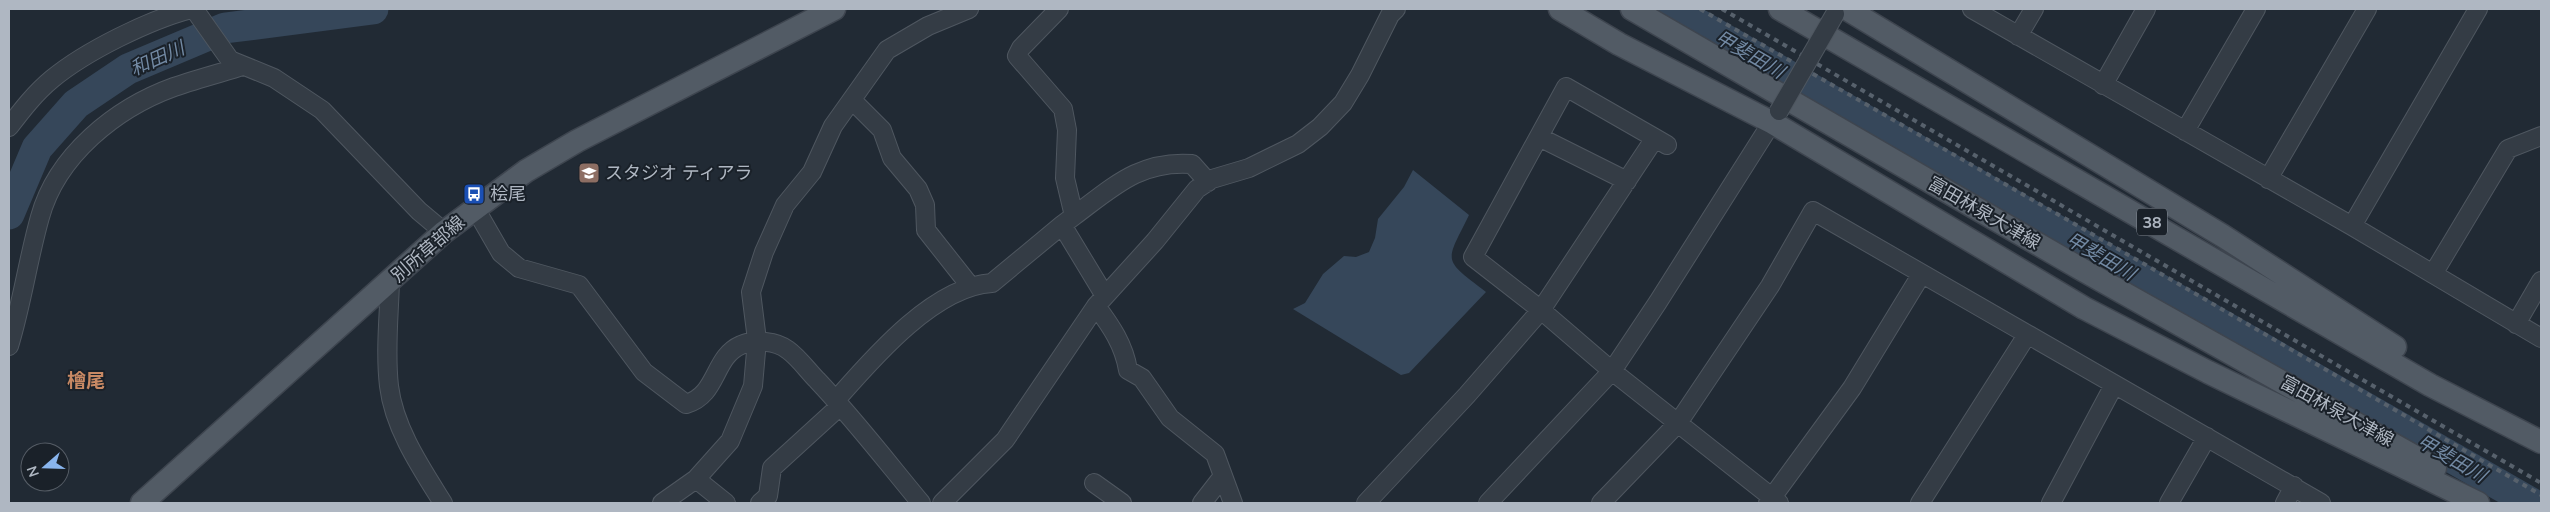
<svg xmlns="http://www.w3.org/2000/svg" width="2550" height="512" font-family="'Nunito Sans','Noto Sans JP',sans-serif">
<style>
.water{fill:#36475a}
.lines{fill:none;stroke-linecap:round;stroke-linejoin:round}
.river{stroke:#36475a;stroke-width:31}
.minor-casing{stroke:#4f5760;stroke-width:20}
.major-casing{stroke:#3e454f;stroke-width:25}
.minor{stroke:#343c45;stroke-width:18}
.major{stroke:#525b65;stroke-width:22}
.rail{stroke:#57616c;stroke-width:4;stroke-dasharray:5 5;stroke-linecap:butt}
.minor-bridge-casing{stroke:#4f5760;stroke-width:20;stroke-linecap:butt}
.minor-bridge{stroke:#343c45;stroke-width:18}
.labels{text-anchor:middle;stroke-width:4;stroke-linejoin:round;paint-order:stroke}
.shield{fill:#1a2129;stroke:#828a94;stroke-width:1}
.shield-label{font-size:16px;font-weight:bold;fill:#afb7c2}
.poi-label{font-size:18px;fill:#afb7c2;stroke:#1a2129;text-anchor:start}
.street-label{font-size:18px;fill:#afb7c2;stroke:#1a2129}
.water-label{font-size:19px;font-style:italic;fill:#7289a3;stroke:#1a2129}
.neighbourhood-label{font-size:19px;font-weight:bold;fill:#c88964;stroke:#1a2129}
</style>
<rect width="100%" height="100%" fill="#212a34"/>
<!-- water -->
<path class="water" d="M1413,170l56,45c-24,49 -27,43 17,77l-77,81 -8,2 -108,-66 12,-6 18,-29 21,-18 12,1 13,-5 6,-14 3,-19 26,-32z"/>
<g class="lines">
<!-- river -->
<path class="river" d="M1672,9l859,494
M9,214l28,-66 39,-44 52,-35 97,-41 148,-19"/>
<!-- minor casing -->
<g class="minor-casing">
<path id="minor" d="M194,9l36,51 44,18 48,32 97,101 25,21
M1059,9l-38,39 -4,8 46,53 4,21 -2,48 9,38 -12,9 43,71
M1972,9l380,217 189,112
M2018,36l16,-27
M2103,85l43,-76
M852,100l30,30 10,28 26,31 7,16 1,25 45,57
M9,127c13,-17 26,-34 43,-48 34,-28 97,-59 139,-70
M2185,131l71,-122
M1539,137l88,44
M1655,138l-114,172 -68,-53 93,-170 89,51 12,7
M2268,179l99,-170
M475,208l26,45 18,15 60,17 65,87 42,32c32,-9 27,-47 55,-59 13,-6 36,-4 47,5 11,8 20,21 29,30 37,39 70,82 104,123
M1074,216c39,-29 66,-56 118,-52l16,18
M2352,226l126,-217
M2433,274l75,-125 33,-13
M390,282c-1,34 -5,69 -1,104 5,42 32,82 54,117
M1096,306c15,20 28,39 32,64l14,8 28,40 45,36 18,49
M2516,324l25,-43
M9,346c13,-42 19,-87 31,-129 17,-62 76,-109 134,-130 23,-8 46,-14 69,-21
M836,400c36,-41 98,-114 156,-117l70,-58
M696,479l30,24
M1094,483l28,20
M662,503l34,-24 34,-38 23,-55 4,-46 -6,-48 13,-40 21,-47 27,-33 21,-46 54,-76 41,-24 41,-17
M760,503l8,-7 4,-28 68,-62
M942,503l63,-63 91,-134 59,-65 42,-52 15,-10 37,-11 49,-24 22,-17 23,-24 17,-28 30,-60 6,-6
M1202,503l21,-27
M1366,503l101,-108 74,-85 71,61 167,132
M1488,503l124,-132 46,-69 121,-191
M1601,503l77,-80 92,-137 43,-75 508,292
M1768,503l84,-115 69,-113
M1920,503l107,-168
M2051,503l63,-118
M2169,503l38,-66
M2285,503l9,-17"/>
</g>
<!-- major casing -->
<g class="major-casing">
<path id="major" d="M1560,9l59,35 154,79 311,185 124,64 270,131
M1632,9l449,260 354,199
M1780,9l650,376 111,57
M1847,9l376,227 172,111
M142,503l302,-271 82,-61 51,-30 257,-132"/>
</g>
<!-- minor -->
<use href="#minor" class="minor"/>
<!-- major -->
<use href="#major" class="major"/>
<!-- rail -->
<path class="rail" d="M1700,9l446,256 395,230
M1722,9l819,474"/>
<!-- minor-bridge casing -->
<g class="minor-bridge-casing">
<path id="minor-bridge" d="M1779,111l56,-97"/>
</g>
<!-- minor-bridge -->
<use href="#minor-bridge" class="minor-bridge"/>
</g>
<!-- icons -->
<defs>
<g id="school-square" transform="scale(1.125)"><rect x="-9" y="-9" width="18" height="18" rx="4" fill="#8d6e63" stroke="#1a2129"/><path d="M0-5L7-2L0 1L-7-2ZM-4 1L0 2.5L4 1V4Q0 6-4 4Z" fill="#fff"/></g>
<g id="bus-square" transform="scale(1.125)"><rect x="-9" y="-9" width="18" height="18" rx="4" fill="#1a4fb4" stroke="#1a2129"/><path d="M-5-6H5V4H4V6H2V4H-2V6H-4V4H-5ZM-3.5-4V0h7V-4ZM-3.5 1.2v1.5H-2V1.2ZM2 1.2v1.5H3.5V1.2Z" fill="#fff"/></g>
</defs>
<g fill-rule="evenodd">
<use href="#school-square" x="589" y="173"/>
<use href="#bus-square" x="474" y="194"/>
</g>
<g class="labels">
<!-- shield labels -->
<rect class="shield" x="2137" y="208.5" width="30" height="27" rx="4"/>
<g class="shield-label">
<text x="2152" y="228">38</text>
</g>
<!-- poi labels -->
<g class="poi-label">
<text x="605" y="179">スタジオ ティアラ</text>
<text x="490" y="200">桧尾</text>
</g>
<!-- street labels -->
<g class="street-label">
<text transform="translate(1984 213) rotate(30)" y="6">富田林泉大津線</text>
<text transform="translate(428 249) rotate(-41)" y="6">別所草部線</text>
<text transform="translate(2337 411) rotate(29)" y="6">富田林泉大津線</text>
</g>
<!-- water labels -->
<g class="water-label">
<text transform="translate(1750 54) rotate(30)" y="7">甲斐田川</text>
<text transform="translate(157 58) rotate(-24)" y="7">和田川</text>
<text transform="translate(2101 256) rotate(30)" y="7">甲斐田川</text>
<text transform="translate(2452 458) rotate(30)" y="7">甲斐田川</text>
</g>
<!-- neighbourhood labels -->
<g class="neighbourhood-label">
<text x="86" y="387">檜尾</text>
</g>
</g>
<!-- border -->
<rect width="2550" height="512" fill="none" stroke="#afb7c2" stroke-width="20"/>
<!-- north arrow -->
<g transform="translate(45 467) rotate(250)"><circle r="24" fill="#1a2129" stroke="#565d66"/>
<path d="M0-4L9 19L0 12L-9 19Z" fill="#89b5ed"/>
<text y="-8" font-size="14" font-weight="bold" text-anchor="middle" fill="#afb7c2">N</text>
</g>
</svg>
